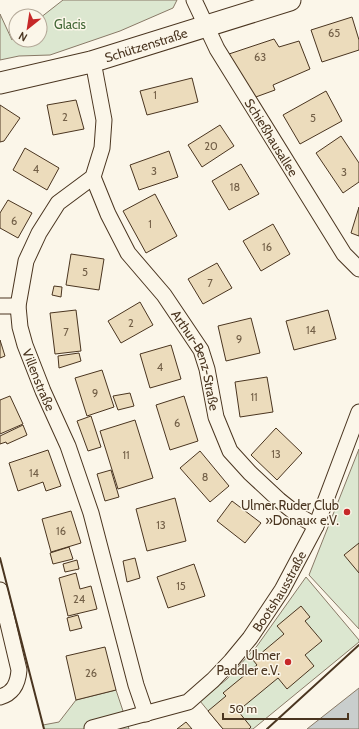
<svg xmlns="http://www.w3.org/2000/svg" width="359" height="729" font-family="Cabin,sans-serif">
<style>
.green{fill:#dce7d0;stroke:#887966}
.water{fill:#c9cecd;stroke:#887966}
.building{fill:#ecdcbc;stroke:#4a3520}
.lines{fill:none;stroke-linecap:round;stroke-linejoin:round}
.street-casing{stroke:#4a3520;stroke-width:17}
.secondary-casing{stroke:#4a3520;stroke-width:23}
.street{stroke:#fbf6e9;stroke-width:15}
.secondary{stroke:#fbf6e9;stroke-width:21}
.wall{stroke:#4a3520;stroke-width:2}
.poi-dot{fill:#c62828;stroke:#fbf6e9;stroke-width:1.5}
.labels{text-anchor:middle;stroke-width:3;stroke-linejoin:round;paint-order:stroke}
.number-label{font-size:11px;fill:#725f47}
.park-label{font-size:13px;fill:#436837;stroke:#fbf6e9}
.street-label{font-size:13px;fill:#4a3520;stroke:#fbf6e9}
.poi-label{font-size:13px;fill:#4a3520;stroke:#fbf6e9;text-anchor:end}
</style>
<rect width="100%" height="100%" fill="#fbf6e9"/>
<!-- green -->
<path class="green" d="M63,0h114l-4,8 -53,23 -70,24 -31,1 -19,4v-46l12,26 4,-4v4h24v-22z
M359,449v180l-50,-54z
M306,577l53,63v2l-106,87h-30l-23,-28 27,-22 30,-33z
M116,690l13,39h-85l-1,-4 16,-3 17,-22z"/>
<!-- water -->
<path class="water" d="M359,688v41h-52l5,-4z"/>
<!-- building -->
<path class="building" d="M352,17l7,23v10l-37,12 -11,-32z
M274,39l5,8 20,-6 11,28 -37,16 2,5 -22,8 -24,-44z
M192,78l6,24 -51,13 -7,-24z
M326,91l16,30 -42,23 -17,-29z
M76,100l8,29 -31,6 -6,-30z
M0,105l20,13 -16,23 -4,1z
M220,125l14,21 -32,21 -14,-22z
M341,136l18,27v19l-16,11 -27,-40z
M25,148l34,20 -12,22 -34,-20z
M169,151l9,26 -39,13 -9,-25z
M241,164l18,30 -30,16 -17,-29z
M155,194l22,42 -31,17 -23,-42z
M8,200l24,13 -14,25 -18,-10v-15z
M359,207v29l-8,-3z
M273,224l17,30 -29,17 -18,-30z
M71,254l33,5 -5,31 -33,-5z
M217,263l15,25 -29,16 -15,-25z
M54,286l8,1 -1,10 -9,-2z
M140,302l13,23 -32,18 -13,-22z
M76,310l5,41 -26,3 -5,-41z
M328,310l8,29 -42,11 -8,-29z
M251,318l9,35 -34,8 -8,-35z
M0,340l5,16 -5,2z
M171,345l10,34 -31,9 -10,-34z
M79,353l2,8 -22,7 -1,-12z
M102,370l12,37 -27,9 -12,-38z
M267,377l6,35 -33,5 -5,-35z
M130,393l4,13 -16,4 -5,-14z
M10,396l13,28 -23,10v-34z
M184,396l14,45 -28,9 -14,-45z
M91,416l10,31 -13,4 -11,-30z
M135,420l18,58 -35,11 -18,-58z
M23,425l4,10 -20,9 -1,-2 -6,2v-8z
M276,428l26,25 -25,27 -26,-25z
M48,450l13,36 -15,5 -3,-9 -25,9 -9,-28z
M200,451l29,35 -19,16 -30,-34z
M111,470l8,27 -14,4 -8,-27z
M175,498l11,43 -39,10 -11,-42z
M232,501l29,22 -16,20 -28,-22z
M71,511l10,32 -30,9 -9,-33z
M359,543v30l-15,-18z
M69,547l4,12 -20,5 -3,-11z
M135,558l5,20 -13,4 -4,-21z
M77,560l2,9 -14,3 -2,-8z
M194,564l11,32 -37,12 -11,-31z
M76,573l4,16 11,-3 6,23 -29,7 -9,-38z
M301,606l9,11 -5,4 17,20 -17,14 9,11 -27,23 -9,-11 -40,33 13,16 -2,2h-26l-15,-18 18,-15 -3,-3 34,-28 -4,-5 31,-26 -7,-8z
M78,615l4,13 -12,3 -3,-13z
M105,647l11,43 -40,10 -10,-44z
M186,722l6,7h-15z"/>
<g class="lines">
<!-- street casing -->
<g class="street-casing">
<g id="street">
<path id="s1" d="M194,0l23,49 127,205 15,15"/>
<path id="s2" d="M91,62l4,10 9,48 -2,28 -9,29 -35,26 -19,30 -13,28 -8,45 2,21 5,18 18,46 25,55 23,67 45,172 10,29"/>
<path id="s3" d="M93,177l15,37 20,39 36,42 37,55 6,19 9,48 14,34 20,22 29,27 20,16 17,10"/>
<path d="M0,306h18"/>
<path d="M0,590l19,80c-1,13 -5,23 -19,27"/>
<path id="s4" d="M92,728l96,-26 25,-22 18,-19 19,-23 32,-48 34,-64 43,-114"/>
</g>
</g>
<!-- secondary casing -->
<g class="secondary-casing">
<g id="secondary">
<path id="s5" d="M0,83l91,-21 199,-62"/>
</g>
</g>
<!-- street -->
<use href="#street" class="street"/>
<!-- secondary -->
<use href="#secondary" class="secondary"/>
<!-- wall -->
<path class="wall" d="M0,558l44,171
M267,729l92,-84"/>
</g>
<!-- markers -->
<g class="poi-dot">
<circle cx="347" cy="512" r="4"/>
<circle cx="288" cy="662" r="4"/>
</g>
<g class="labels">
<!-- number labels -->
<g class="number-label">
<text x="334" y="37">65</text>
<text x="260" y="61">63</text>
<text x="155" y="99">1</text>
<text x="65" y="121">2</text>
<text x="313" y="122">5</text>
<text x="211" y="150">20</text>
<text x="36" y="173">4</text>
<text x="154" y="175">3</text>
<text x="344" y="176">3</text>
<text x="235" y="191">18</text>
<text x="14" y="225">6</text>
<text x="150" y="228">1</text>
<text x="267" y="251">16</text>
<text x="85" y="276">5</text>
<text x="210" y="287">7</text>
<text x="131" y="327">2</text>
<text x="311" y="334">14</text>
<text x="66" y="336">7</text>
<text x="239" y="343">9</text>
<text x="160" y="371">4</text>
<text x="95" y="397">9</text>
<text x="254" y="401">11</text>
<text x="177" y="427">6</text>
<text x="276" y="458">13</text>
<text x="126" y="459">11</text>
<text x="34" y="477">14</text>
<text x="205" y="481">8</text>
<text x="161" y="529">13</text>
<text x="61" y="535">16</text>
<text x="181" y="590">15</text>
<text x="79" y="603">24</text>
<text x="91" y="677">26</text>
</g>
<!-- park labels -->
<g class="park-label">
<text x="70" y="29">Glacis</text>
</g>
<!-- street labels -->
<g class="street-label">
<text dy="5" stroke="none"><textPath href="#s5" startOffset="151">Schützenstraße</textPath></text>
<text dy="5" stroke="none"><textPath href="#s1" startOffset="158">Schießhausallee</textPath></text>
<text dy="5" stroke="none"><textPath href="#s3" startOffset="213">Arthur-Benz-Straße</textPath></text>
<text dy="5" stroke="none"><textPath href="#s2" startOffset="351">Villenstraße</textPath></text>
<text dy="5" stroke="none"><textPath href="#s4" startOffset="244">Bootshausstraße</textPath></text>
</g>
<!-- poi labels -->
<g class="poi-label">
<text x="339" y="510">Ulmer Ruder Club<tspan x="339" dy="15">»Donau« e.V.</tspan></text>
<text x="280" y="660">Ulmer<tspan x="280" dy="15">Paddler e.V.</tspan></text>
</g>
</g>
<!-- north arrow -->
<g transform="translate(28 28) rotate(210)"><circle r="19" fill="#fbf6e9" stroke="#b4a999"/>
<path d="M0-3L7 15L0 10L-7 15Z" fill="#c62828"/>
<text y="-6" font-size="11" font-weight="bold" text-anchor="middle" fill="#4a3520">N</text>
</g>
<!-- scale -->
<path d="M223 713v6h125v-6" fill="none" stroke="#4a3520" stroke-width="2"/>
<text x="229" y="713" font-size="12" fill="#4a3520" stroke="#fbf6e9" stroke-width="3" paint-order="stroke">50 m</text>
</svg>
